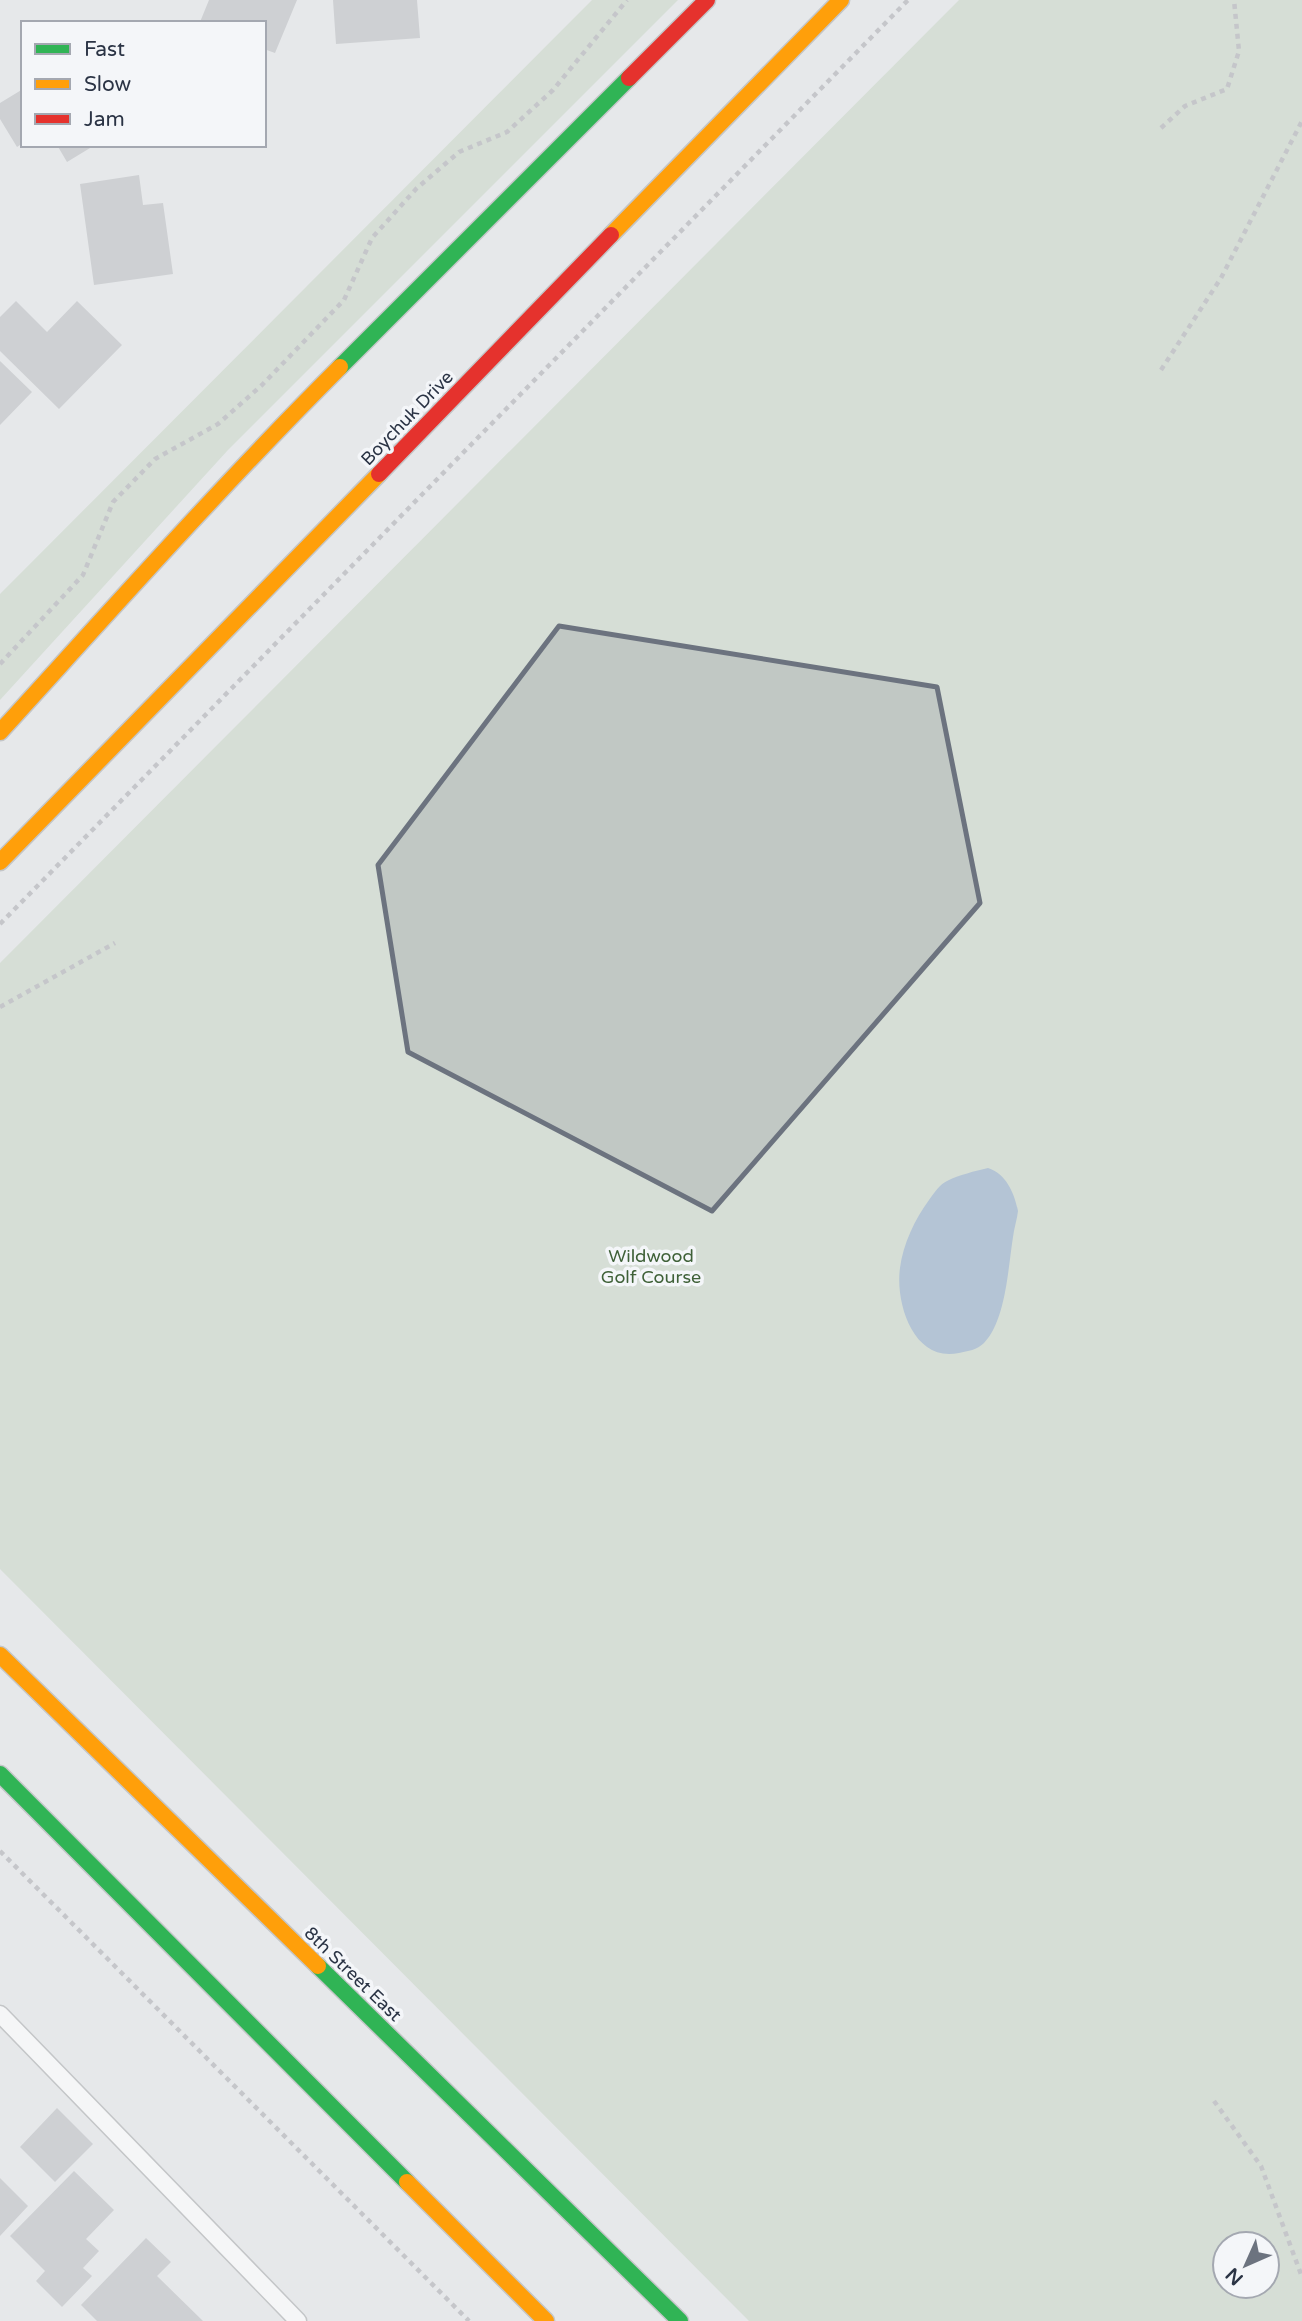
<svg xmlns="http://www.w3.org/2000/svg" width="1302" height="2321" font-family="'Varela Round',sans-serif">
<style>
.green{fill:#d6ded6;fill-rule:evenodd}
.water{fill:#b4c4d5}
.building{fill:#ced0d3}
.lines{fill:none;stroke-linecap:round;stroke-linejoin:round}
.lane-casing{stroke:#c4c6c8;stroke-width:19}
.fast-casing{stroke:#c4c6c8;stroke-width:19}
.slow-casing{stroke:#c4c6c8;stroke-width:19}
.jam-casing{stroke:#c4c6c8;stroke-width:19}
.path{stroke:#c5c6ca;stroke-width:4.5;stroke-dasharray:5 5;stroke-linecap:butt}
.lane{stroke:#f5f6f7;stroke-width:16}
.fast{stroke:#30b455;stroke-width:16}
.slow{stroke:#ff9f0a;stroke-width:16}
.jam{stroke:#e5322d;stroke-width:16}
.marked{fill:#6c737f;fill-opacity:0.2;stroke:#6c737f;stroke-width:5;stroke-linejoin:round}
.labels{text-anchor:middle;stroke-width:7;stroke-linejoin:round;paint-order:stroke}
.street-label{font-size:18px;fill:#2b3445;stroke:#f4f6f9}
.park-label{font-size:18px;fill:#3f6138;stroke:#f4f6f9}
</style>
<rect width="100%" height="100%" fill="#e6e8ea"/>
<!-- green -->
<path class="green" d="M592,0h86l-450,450 -228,250v-106z
M959,0h343v2321h-553l-749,-752v-606zM1225,2244h42v42h-42z"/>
<!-- water -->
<path class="water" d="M988,1168c18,6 26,24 30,43 -1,9 -4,17 -5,26 -5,31 -7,83 -29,106 -7,7 -16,8 -25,10 -45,10 -64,-49 -59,-85 3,-24 15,-49 29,-68 5,-7 11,-16 18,-19 12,-6 28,-10 41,-13z"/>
<!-- building -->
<path class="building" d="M209,0h88l-22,53 -11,-4v-26l-64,-1z
M333,0h84l3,38 -84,6z
M23,89v54l-6,4 -17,-28v-16z
M57,145h38l-28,17z
M139,175l4,30 20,-2 10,71 -79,11 -14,-101z
M16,301l31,31 30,-31 45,44 -63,64 -59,-58v-34z
M0,361l32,31 -32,33z
M57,2108l36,36 -38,38 -35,-35z
M74,2171l40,39 -28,29 13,12 -16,17 9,8 -30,31 -26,-26 9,-10 -35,-35z
M0,2178l28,28 -28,30z
M146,2238l25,24 -14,14 46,45h-106l-16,-16z"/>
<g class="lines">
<!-- lane casing -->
<g class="lane-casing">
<path id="lane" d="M0,2014l298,307"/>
</g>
<!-- fast casing -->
<g class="fast-casing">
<path id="fast" d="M340,367l289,-289
M0,1774l407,408
M318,1966l362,355"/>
</g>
<!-- slow casing -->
<g class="slow-casing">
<path id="slow" d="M611,235l230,-235
M0,732c112,-123 223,-248 340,-365
M0,862l379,-388
M0,1655l318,311
M407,2182l139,139"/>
</g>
<!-- jam casing -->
<g class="jam-casing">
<path id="jam" d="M629,78l78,-78
M379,474l232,-239"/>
</g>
<!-- path -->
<path class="path" d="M1161,128l24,-22 42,-17 12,-38 -5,-51
M1161,370l60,-92 81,-157
M0,664l83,-89 30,-73 42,-43 63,-35 44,-39 82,-85 28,-62 44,-49 43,-37 48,-20 46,-42 74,-90
M0,924l908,-924
M0,1007l115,-64
M0,1851l469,470
M1214,2101l47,65 41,111"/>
<!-- lane -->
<use href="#lane" class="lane"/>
<!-- fast -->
<use href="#fast" class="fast"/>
<!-- slow -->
<use href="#slow" class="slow"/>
<!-- jam -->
<use href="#jam" class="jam"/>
</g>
<!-- marked area -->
<path class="marked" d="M559,626l378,61 43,216 -268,308 -304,-159 -30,-187z"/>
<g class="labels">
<!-- street labels -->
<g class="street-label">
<text transform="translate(407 418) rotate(-46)" y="6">Boychuk Drive</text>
<text transform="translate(353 1974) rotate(44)" y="6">8th Street East</text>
</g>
<!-- park labels -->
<g class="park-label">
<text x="651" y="1262">Wildwood<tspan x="651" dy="21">Golf Course</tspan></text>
</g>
</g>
<!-- legend -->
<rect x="21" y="21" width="245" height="126" fill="#f4f6f9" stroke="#a4a8b1" stroke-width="2"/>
<rect x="35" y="44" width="35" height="10" fill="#30b455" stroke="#a4a8b1" stroke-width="2"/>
<text x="84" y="56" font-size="21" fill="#2b3445">Fast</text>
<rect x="35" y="79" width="35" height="10" fill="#ff9f0a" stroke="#a4a8b1" stroke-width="2"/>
<text x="84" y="91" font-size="21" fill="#2b3445">Slow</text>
<rect x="35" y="114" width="35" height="10" fill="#e5322d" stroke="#a4a8b1" stroke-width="2"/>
<text x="84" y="126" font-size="21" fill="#2b3445">Jam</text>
<!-- north arrow -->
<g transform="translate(1246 2265) rotate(225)"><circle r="33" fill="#f4f6f9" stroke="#a4a8b1" stroke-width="2"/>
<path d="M0-5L12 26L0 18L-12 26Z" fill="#6c737f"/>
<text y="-10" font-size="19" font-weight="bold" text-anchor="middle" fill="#2b3445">N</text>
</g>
</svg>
